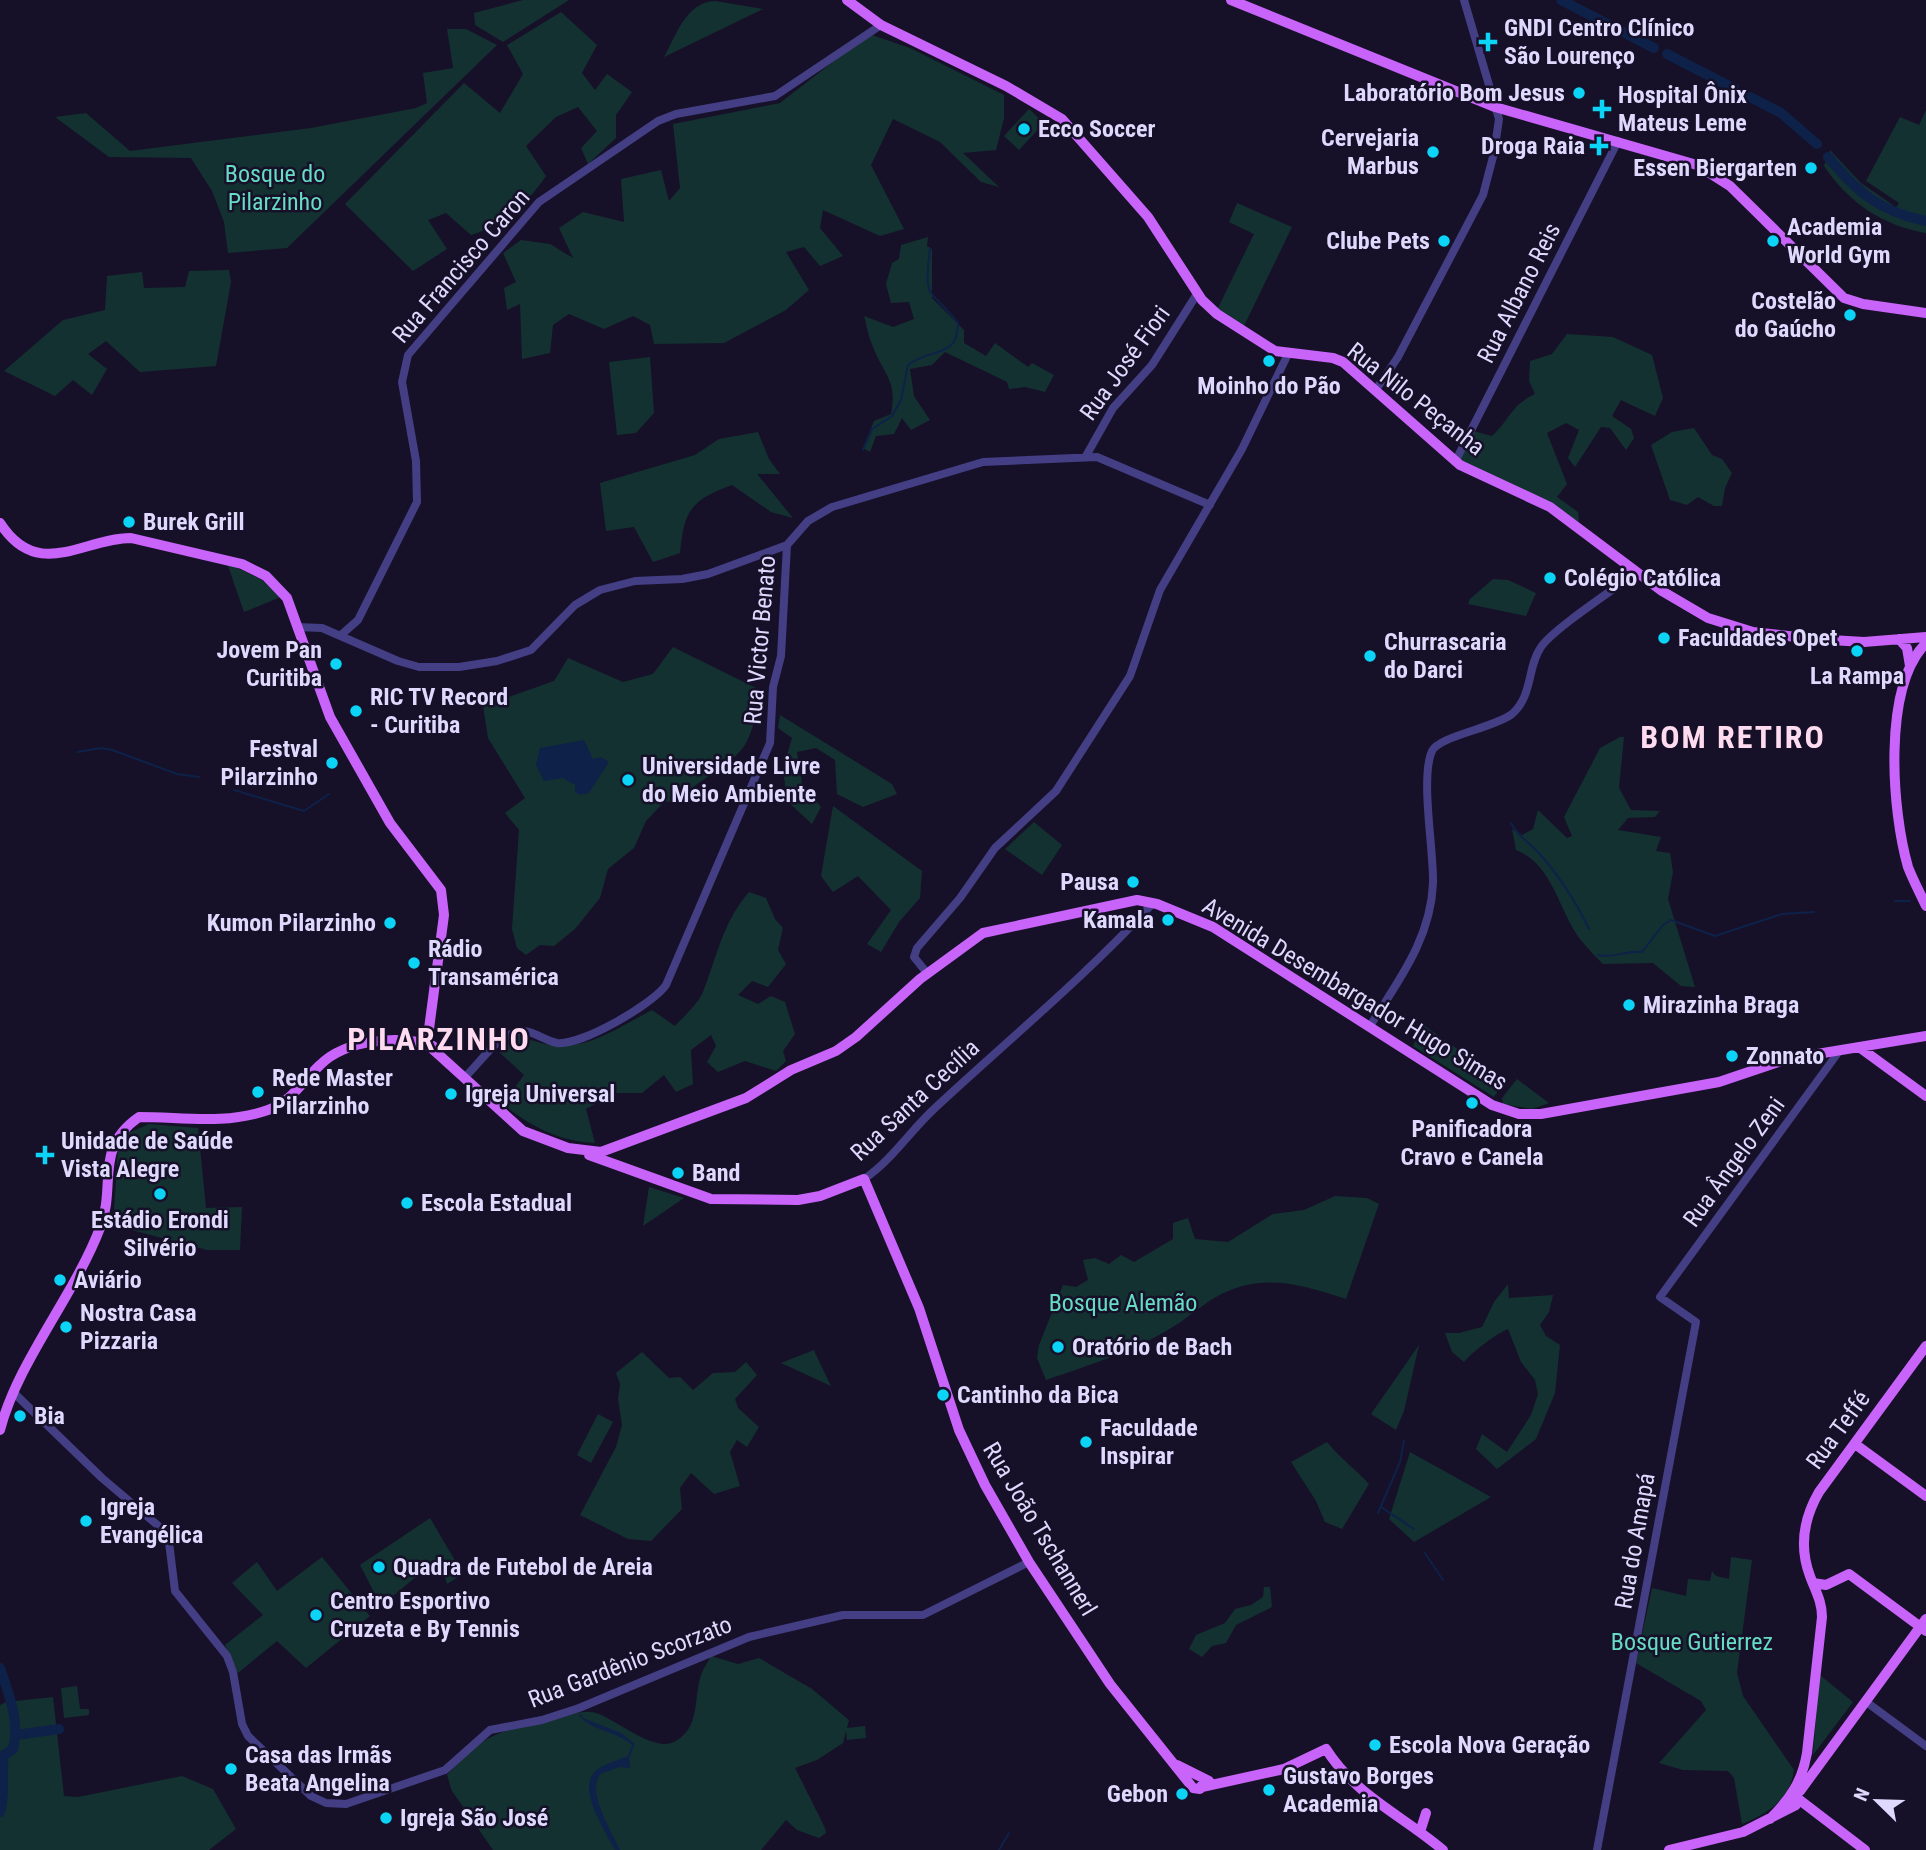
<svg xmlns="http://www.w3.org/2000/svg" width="1926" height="1850" font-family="'Roboto Condensed',sans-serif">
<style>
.green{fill:#143131}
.water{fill:#0e2149}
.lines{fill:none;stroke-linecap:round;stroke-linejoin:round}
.stream{stroke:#0e2149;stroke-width:2}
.river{stroke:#0e2149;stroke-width:10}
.minor{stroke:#443e85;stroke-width:8}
.major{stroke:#c964fa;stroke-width:10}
.poi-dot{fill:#0cd4f7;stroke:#161128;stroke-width:2.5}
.labels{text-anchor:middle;stroke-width:5;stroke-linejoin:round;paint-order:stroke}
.poi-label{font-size:24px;font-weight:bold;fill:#dfd9fe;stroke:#161128;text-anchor:start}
.park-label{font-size:24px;fill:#66dcc4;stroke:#161128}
.street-label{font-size:24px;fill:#dfd9fe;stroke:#161128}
.district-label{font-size:32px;font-weight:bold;letter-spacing:2px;fill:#fedbef;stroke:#161128}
</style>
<rect width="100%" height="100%" fill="#161128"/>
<!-- green -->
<path class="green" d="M523,0h46l-66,42 -28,-17 -1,-12z
M715,1l48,8 -99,48c12,-21 22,-55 51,-56z
M561,12l36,33 -15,28 13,17 12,-16 25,18 -16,23v23l-28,26 -7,-16 16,-17 -19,-24 -22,10 -30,29 20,30c-19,28 -43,49 -75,59l-25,-22 -18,7 19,29 -34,22 -68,-67 119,-121 36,30 23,-39 -16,-29z
M447,29h19l31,16 -210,203 -59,5 -4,-31 -12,-31 -21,-33 -82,-1 -54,-40 31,-4 44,38 181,-23 105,-20 11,-5 -4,-30 30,-5z
M869,34l41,14 94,47v23l-8,32 -33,3 36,34 -18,-5 -41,-40 -47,-23 -22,46 33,64 -24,7 -57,-26 -3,18 23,28 -23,10 -16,-19 -18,5 23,38 -23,20 -62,33 -70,1 -4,-19 -17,-9 -29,13 -35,-15 -16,11 -3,28 -28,6 -2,-55 -13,6 -3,-22 12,-6 -13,-29 18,-13 29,4 23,14 -14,-30 24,-16 41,10 -3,-43 40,-9 8,31 11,-13 -7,-64 107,-21z
M1029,109l15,14 -25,27 -15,-14z
M1926,110v108l-31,-9 4,-6 -33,-22 34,-64 19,8z
M1830,150l31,33 32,22 -2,8 35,10v10c-43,-7 -78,-31 -102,-67z
M1237,203l55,24 -49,101 -26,-18 37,-76 -25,-12z
M928,237l-1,9 5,3v49l32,32v13l22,13 9,-13 33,24 4,-4 22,12 -9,17 -20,-5 -16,2 -2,-7 -62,-30 -13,13 -22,4 4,27 16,24 -19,10 -9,-12 -8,16 -18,2 -6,16 -7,-4 11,-27 17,-7c7,-36 -9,-40 -19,-70 -4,-8 -5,-18 -8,-28l29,11 21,-8 -5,-17 -18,1 -5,-19 6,-21 7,-4 2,-14z
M229,270l2,12 -15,84 -76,6 -34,-31 -18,13 19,15 -15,26 -19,-15 -18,16 -51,-25 59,-51 42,-10 2,-34 35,-4 2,16 41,-1 4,-16z
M1567,334l46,3 39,18 11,43 -8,18 -34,-16 -9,16 19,13 3,9 -8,12 -16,-22 -9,-1 -26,40 -7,-9 11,-28 -13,-7 -19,10 20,51 -10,13 21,15 1,10 -120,-61 14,-30 19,5c19,-18 19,-31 43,-42l-6,-13 1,-20 22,-7z
M650,357l4,56 -18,20 -19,2 -8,-73z
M1694,428l18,27 10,4 10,14 -7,15 -3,18h-8l-16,-9 -11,8 -17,-5 -19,-55 21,-13z
M758,432l11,27 11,15h-23l36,44 -22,-6 -39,-27c-41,15 -48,25 -52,68l-27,9 -19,-35 -28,4 -6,-48 95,-28 24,-16z
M227,563l35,17 19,17 -37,15z
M1493,579l15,1 28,13 -10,23 -58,-12 2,-5z
M673,647l89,44c-5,16 -9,45 -20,58 -18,21 -46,32 -65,52l-13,1 -18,19 -12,27 -26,21 -8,29 -25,31 -21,17 -14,-1 -14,10 -9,-7 -5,-19 7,-99 -14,-17 20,-15 -37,-60 -5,-32 71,-25 14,-23 55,24 30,-8z
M780,715l112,69 5,10 -34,13 -26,-13 -2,-34 -19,-12 -19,4 5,31 19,24 -9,17 -25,-23 -4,-32 9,-31 -14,-10z
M1620,737h4l-5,51 12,22 29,1 -5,6 -27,1 -10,12 43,7 -5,14 14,2 3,19 -5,27 27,88 -14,-1 -28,-23 -50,1c-8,-8 -16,-16 -23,-25 -21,-28 -28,-76 -64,-89l-4,-21 10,6 11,-6 5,-19 29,28 5,-2 -8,-19 36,-69z
M833,806l89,65 -2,27 -21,24 -18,30 -14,-8 24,-34 -33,-34 -25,16 -12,-16z
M1034,822l28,23 -20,30 -37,-26z
M749,892l17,6 9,21 8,9 -5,22 8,14 -18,23 -16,-6 -14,14 20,9 13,-8 14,6 10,32 -12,17 3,10 -10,10 -31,-10 -27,11 -11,-10 9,-16 -5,-11 -20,15 2,34 -17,8 -12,-17 -22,18h-27l-29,16 9,34c-34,-1 -66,-17 -92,-39l21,-29 -25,-23 8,-11 11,-6c56,25 85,1 134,-25l23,16c9,-10 23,-22 28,-34 14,-36 20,-70 46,-100z
M1422,1024l82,58 -10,15 -81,-51z
M1517,1079l32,24 -17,6 -29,-5 -1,-6z
M149,1124l49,4 8,80 36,-1 -2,43h-33l-94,-25 5,-76 8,-15z
M649,1187l35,11 -41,28z
M1335,1196l32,2 12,6 -33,95c-46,-15 -85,-27 -130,-2 -16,9 -29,22 -45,31 -37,23 -84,38 -125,52l-9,-22 2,-13 24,-60 13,2 12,-7 -5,-20 12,-2 14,6 12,-9 13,7 39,-23v-16l15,-5 7,21 33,3 45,-28 31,-4z
M1508,1284l1,14 44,-3 -4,17 -9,13 6,11 14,9 -5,48 -19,46 -39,30 -21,-20 6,-15 25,18 24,-37 7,-21 -3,-14 -14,-18 -13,-33c-12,5 -36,23 -44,33l-12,-10 -7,-19h14l23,-6 12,-25z
M1419,1345l-15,66 -8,19 -25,-16z
M814,1350l2,5 15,31 -50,-23z
M642,1352l27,26 11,-1 13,13 20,-17 22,-1 11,-10 11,13 -22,24 3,9 21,19 -12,20 -10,-7 -7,12 10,34 -26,8 -23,-21 -11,15 2,21 -31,32 -23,-2 -48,-24 36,-68 6,-22 -4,-26 2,-15 -4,-11z
M598,1414l15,8 -22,41 -14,-8z
M1327,1442c13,16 28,27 42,42l-27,45 -17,-7 -9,-21 -25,-39z
M1410,1452l81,45 -77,45 -25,-23z
M430,1518l33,56 -16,10 -6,-20 -6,-3 -54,45 -21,-41z
M322,1557l48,59 -64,52 -29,-27 -39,32 -13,-28 38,-30 -31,-32 25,-21 20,29z
M1731,1557l21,3 -15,113 6,23 51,74c-4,30 -26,43 -52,54l-8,-46 -6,-7 -45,-1 -24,-7 47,-53 -5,-9 -65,-38 16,-75 34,8 2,-17 22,2 2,-10 4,5 13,3z
M1264,1587h6l2,20 -36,18 -10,18 -14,3 -10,11 -13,-8 7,-14 29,-12 10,-14 16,-4 12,-8z
M711,1656l27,8 21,-6 53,31 37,31 -2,8 18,-2 1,12 -19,2 -1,-9 -3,12 -26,17 -22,8 30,60 1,5 -7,5 -22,-8 -11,-10 -25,30h-268l-41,-59 -5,-16c11,-13 25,-27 40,-36 18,-10 90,-32 109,-26 21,7 57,39 78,29 27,-14 19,-43 27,-67 2,-6 7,-13 10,-19z
M1821,1676l32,26 -40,53 6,-78z
M77,1686l3,23h9v6l-25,3 -3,-30z
M53,1697l11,99 14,1 104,-21 31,13 23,40 -27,21h-209v-145l6,-3z"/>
<!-- water -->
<path class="water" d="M584,740l9,19 8,-2 8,5 -20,31 -9,2 -5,-3v-7l-12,-7 -19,3 -8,-16 4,-17z
M582,1714l1,4 38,15 14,11 -6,14 1,10 -10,-1 -18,6c-18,16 10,58 18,77h-5c-9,-18 -36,-57 -22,-76 7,-10 24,-13 35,-18l4,-11c-15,-14 -42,-14 -53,-30z"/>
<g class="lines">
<!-- stream -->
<path class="stream" d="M863,450l9,-21 20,-13 9,-16 7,-35c23,-18 50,-6 50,-42 -28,-36 -35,-21 -28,-74
M78,752l23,-4 11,2 65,24 22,3
M234,790l70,21 25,-17
M1511,823c7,13 16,18 26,28 22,24 38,49 52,78
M1895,901h15
M1598,955c16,4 28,-5 44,-3l21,-27 8,-5 44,16 67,-22 32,-2
M1381,1507l33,22
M1378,1513l22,-51 4,-21
M1425,1553l18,27
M999,1850l10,-17"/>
<!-- river -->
<path class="river" d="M1561,0l93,48
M1667,54l68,35
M1750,97l31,16 36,31
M1828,157c29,35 52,55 98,64
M0,1668c9,27 20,53 13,81l-9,6c-3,20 2,38 -4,57
M16,1735l43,-6"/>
<!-- minor -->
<path class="minor" d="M1375,391l23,-34 85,-162 11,-42 5,-34 -35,-119
M1086,456l27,-48 39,-43 45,-71
M1455,462l163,-321
M297,627l25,1 76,33 21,6h40l38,-6 34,-11 44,-45 25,-15 35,-9 47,-2 26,-5 79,-29 21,-24 24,-14 151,-45 114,-5 113,48
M341,635l17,-15 59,-118 -1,-41 -14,-79 6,-27 131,-153 119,-81 18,-7 99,-18 106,-71
M927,973l-13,-16 3,-9 43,-50 35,-50 61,-57 74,-115 30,-86 82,-141 46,-95
M1370,1026c28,-45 61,-87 63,-143 1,-32 -13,-105 -1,-132 7,-15 62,-23 80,-37 21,-18 15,-47 29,-67 12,-18 75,-59 96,-75
M467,1075c14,-14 29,-37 49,-43 13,-5 28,9 41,11 24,3 96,-39 109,-58l104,-242 3,-56 8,-31 6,-111
M864,1179c28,-19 46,-48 71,-71 73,-68 151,-132 218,-205
M14,1393l88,85 66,56 7,57 52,65 6,16 9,52 6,12 63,60 15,7 20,1 99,-34 45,-40 52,-10 37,-12 170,-71 94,-22h80l106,-53
M1865,1701l61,45
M1597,1850l99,-528 -36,-25 180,-247"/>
<!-- major -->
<path class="major" d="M847,0l34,25 125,61 56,33 86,98 54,83 15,14 58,37 58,7 10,4 117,103 90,42 112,84 46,27 45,14 61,7 50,3 62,-5
M1231,0l264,107 202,58 33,21 114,112 19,6 63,9
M0,523c38,59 83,15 131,15l111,26 24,12 21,22 43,119 60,106 51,67 3,25 -17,129
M1899,639l8,9 3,18
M1926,643c-44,44 -34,169 -18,224 5,13 12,26 18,39
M427,1044l96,87 45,17 33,4 145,-54 45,-28 45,-19 20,-14 64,-58 63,-46 154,-33 20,4 56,23 279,178 27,9h22l178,-32 68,-23 139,-23
M1859,1047l67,49
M589,1155l122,44 87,1 22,-4 44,-17 55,129 40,122 26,55 44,77 81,122 83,104 7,1 4,-8
M0,1430c18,-69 74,-134 100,-202 17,-43 -7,-79 39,-111 44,0 85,8 129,-7 23,-8 35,-29 52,-45 26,-26 80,-30 113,-19
M1855,1444l71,52
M1813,1583l13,2 23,-11 77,57
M1177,1765l32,16
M1202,1787l82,-18 42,-20c30,47 76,66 117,101
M1800,1791l126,-172
M1797,1798l68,52
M1770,1819c20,-20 32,-37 37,-66l15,-136c0,-16 -7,-27 -12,-41 -11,-29 -6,-58 9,-84l107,-146
M1420,1832l6,-19
M1669,1850l74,-18 53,-27 2,-5"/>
</g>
<!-- markers -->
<g class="poi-dot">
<path d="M1484.5 31.5h7v7h7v7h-7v7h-7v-7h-7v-7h7z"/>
<circle cx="1579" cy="93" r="7"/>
<path d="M1598.5 98.5h7v7h7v7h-7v7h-7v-7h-7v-7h7z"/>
<circle cx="1024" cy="129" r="7"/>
<path d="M1595.5 135.5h7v7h7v7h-7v7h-7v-7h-7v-7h7z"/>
<circle cx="1433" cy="152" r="7"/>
<circle cx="1811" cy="168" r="7"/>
<circle cx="1444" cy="241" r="7"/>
<circle cx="1773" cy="241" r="7"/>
<circle cx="1850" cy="315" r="7"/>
<circle cx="1269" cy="361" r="7"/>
<circle cx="129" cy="522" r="7"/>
<circle cx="1550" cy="578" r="7"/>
<circle cx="1664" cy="638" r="7"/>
<circle cx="1857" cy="651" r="7"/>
<circle cx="1370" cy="656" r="7"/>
<circle cx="336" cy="664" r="7"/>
<circle cx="356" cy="711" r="7"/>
<circle cx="332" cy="763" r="7"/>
<circle cx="628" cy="780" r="7"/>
<circle cx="1133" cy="882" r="7"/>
<circle cx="1168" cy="920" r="7"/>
<circle cx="390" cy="923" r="7"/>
<circle cx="414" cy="963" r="7"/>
<circle cx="1629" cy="1005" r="7"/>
<circle cx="1732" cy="1056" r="7"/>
<circle cx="258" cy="1092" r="7"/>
<circle cx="451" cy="1094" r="7"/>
<circle cx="1472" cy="1103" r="7"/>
<path d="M41.5 1144.5h7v7h7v7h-7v7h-7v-7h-7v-7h7z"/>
<circle cx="678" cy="1173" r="7"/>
<circle cx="160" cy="1194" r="7"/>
<circle cx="407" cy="1203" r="7"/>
<circle cx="60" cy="1280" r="7"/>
<circle cx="66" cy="1327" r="7"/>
<circle cx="1058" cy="1347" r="7"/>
<circle cx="943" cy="1395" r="7"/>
<circle cx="20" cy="1416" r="7"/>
<circle cx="1086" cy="1442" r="7"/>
<circle cx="86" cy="1521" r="7"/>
<circle cx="379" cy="1567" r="7"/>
<circle cx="316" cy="1615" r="7"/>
<circle cx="1375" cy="1745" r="7"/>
<circle cx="231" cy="1769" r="7"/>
<circle cx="1269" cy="1790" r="7"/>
<circle cx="1182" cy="1794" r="7"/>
<circle cx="386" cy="1818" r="7"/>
</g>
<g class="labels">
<!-- poi labels -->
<g class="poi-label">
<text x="1504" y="36">GNDI Centro Clínico<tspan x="1504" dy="28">São Lourenço</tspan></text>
<text x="1565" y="101" text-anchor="end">Laboratório Bom Jesus</text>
<text x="1618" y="103">Hospital Ônix<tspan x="1618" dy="28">Mateus Leme</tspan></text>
<text x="1038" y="137">Ecco Soccer</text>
<text x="1419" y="146" text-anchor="end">Cervejaria<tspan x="1419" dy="28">Marbus</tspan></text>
<text x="1585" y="154" text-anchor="end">Droga Raia</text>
<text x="1797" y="176" text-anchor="end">Essen Biergarten</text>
<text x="1787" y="235">Academia<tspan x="1787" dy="28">World Gym</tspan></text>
<text x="1430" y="249" text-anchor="end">Clube Pets</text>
<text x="1836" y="309" text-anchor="end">Costelão<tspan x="1836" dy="28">do Gaúcho</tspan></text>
<text x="1269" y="394" text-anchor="middle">Moinho do Pão</text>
<text x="143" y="530">Burek Grill</text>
<text x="1564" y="586">Colégio Católica</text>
<text x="1678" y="646">Faculdades Opet</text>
<text x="1384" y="650">Churrascaria<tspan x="1384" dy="28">do Darci</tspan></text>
<text x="322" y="658" text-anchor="end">Jovem Pan<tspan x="322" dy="28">Curitiba</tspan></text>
<text x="1857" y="684" text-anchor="middle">La Rampa</text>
<text x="370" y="705">RIC TV Record<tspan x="370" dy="28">- Curitiba</tspan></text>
<text x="318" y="757" text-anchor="end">Festval<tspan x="318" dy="28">Pilarzinho</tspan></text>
<text x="642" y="774">Universidade Livre<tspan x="642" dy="28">do Meio Ambiente</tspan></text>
<text x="1119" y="890" text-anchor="end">Pausa</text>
<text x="1154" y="928" text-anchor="end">Kamala</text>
<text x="376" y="931" text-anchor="end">Kumon Pilarzinho</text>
<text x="428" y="957">Rádio<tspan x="428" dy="28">Transamérica</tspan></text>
<text x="1643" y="1013">Mirazinha Braga</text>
<text x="1746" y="1064">Zonnato</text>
<text x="272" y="1086">Rede Master<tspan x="272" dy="28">Pilarzinho</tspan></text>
<text x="465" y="1102">Igreja Universal</text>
<text x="1472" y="1137" text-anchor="middle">Panificadora<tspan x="1472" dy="28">Cravo e Canela</tspan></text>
<text x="61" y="1149">Unidade de Saúde<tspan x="61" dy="28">Vista Alegre</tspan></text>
<text x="692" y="1181">Band</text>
<text x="421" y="1211">Escola Estadual</text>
<text x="160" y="1228" text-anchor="middle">Estádio Erondi<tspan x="160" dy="28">Silvério</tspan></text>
<text x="74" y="1288">Aviário</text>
<text x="80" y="1321">Nostra Casa<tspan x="80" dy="28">Pizzaria</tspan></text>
<text x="1072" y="1355">Oratório de Bach</text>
<text x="957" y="1403">Cantinho da Bica</text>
<text x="34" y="1424">Bia</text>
<text x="1100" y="1436">Faculdade<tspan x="1100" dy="28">Inspirar</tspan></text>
<text x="100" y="1515">Igreja<tspan x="100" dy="28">Evangélica</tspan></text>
<text x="393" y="1575">Quadra de Futebol de Areia</text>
<text x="330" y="1609">Centro Esportivo<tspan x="330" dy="28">Cruzeta e By Tennis</tspan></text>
<text x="1389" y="1753">Escola Nova Geração</text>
<text x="245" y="1763">Casa das Irmãs<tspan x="245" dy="28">Beata Angelina</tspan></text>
<text x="1283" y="1784">Gustavo Borges<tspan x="1283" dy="28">Academia</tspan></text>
<text x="1168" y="1802" text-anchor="end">Gebon</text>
<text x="400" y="1826">Igreja São José</text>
</g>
<!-- park labels -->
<g class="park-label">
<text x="275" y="182">Bosque do<tspan x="275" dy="28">Pilarzinho</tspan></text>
<text x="1123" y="1311">Bosque Alemão</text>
<text x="1692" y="1650">Bosque Gutierrez</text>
</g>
<!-- street labels -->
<g class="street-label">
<text transform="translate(461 266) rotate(-49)" y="8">Rua Francisco Caron</text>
<text transform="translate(1519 293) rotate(-63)" y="8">Rua Albano Reis</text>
<text transform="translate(1125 363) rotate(-54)" y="8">Rua José Fiori</text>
<text transform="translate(1416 399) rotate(38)" y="8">Rua Nilo Peçanha</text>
<text transform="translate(760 640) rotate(-85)" y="8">Rua Victor Benato</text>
<text transform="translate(1355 994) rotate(31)" y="8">Avenida Desembargador Hugo Simas</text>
<text transform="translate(915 1100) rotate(-43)" y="8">Rua Santa Cecília</text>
<text transform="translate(1734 1162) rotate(-54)" y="8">Rua Ângelo Zeni</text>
<text transform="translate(1838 1430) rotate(-54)" y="8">Rua Teffé</text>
<text transform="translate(1040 1529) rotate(59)" y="8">Rua João Tschannerl</text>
<text transform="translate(1635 1541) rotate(-80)" y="8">Rua do Amapá</text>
<text transform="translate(630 1662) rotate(-21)" y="8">Rua Gardênio Scorzato</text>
</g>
<!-- district labels -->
<g class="district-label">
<text x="1733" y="748">BOM RETIRO</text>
<text x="439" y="1050">PILARZINHO</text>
</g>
</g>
<!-- north arrow -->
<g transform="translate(1877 1801) rotate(293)" stroke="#161128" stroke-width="5" paint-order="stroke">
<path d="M0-5L12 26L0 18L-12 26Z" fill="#dfd9fe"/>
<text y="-10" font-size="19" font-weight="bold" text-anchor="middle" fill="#dfd9fe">N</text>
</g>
</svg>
